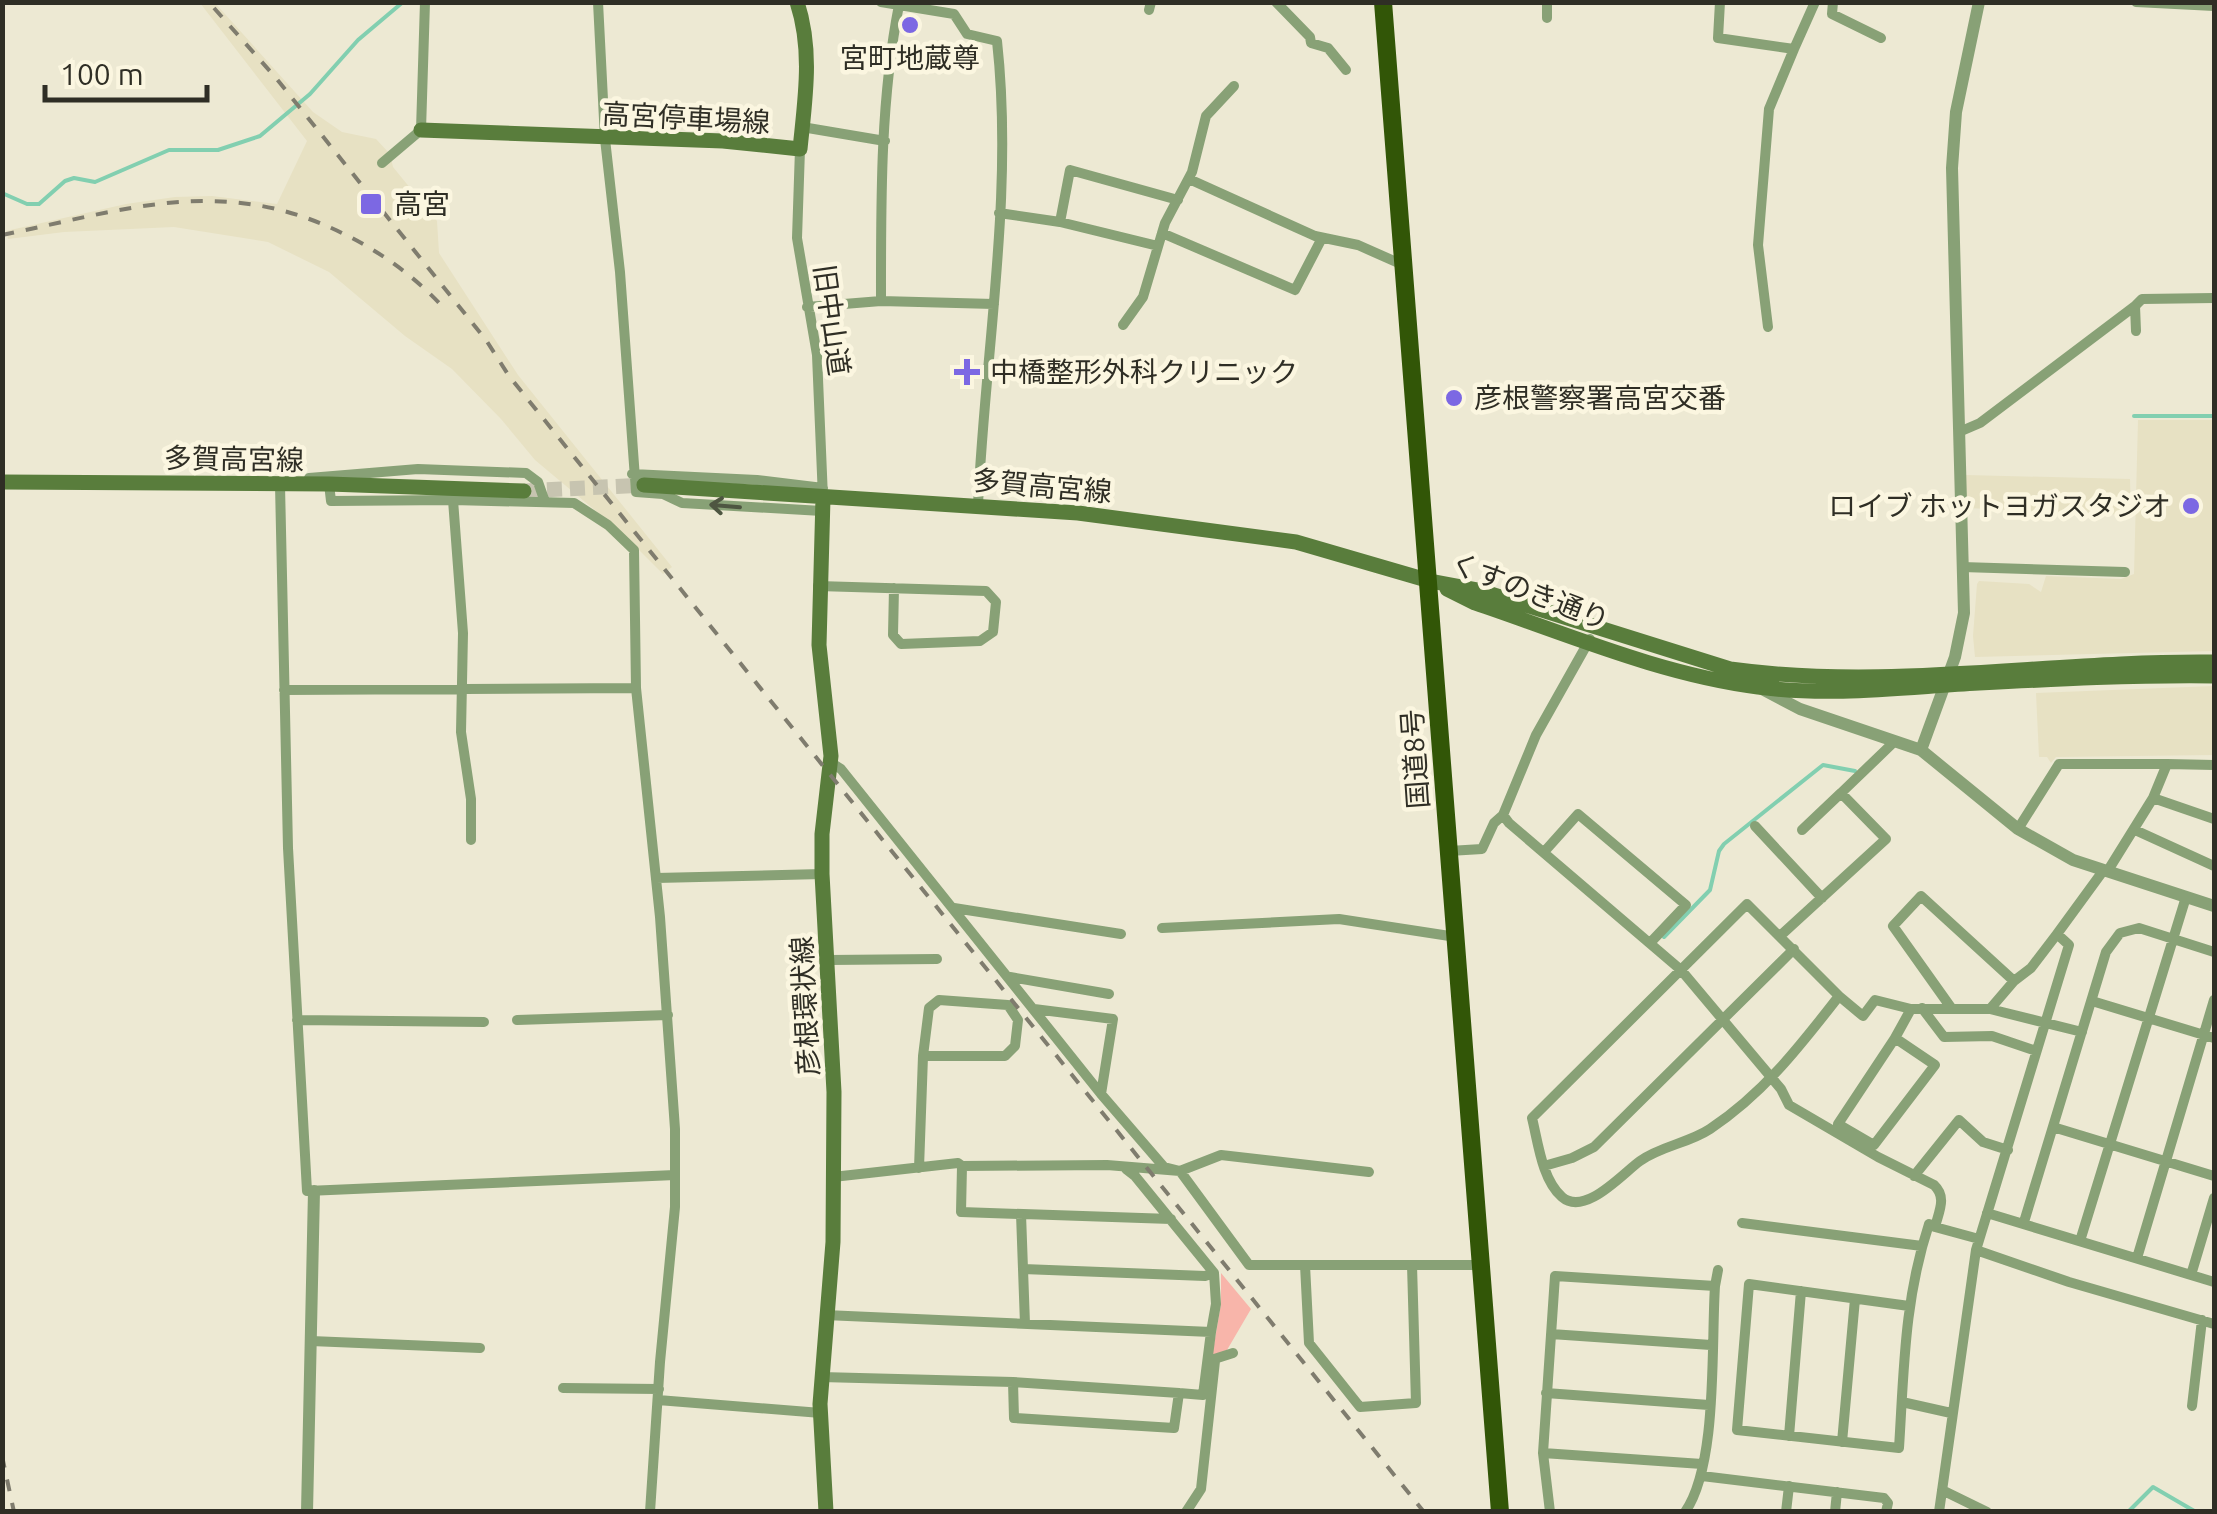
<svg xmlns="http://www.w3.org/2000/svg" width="2217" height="1514" font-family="Ubuntu,'Noto Sans JP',sans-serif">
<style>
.built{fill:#e7e1c3}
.green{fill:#f8b5aa}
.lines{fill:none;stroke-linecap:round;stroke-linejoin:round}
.stream{stroke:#82cfb0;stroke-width:4}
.secondary-tunnel{stroke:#c7c4b0;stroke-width:15;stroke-dasharray:15 8;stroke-linecap:butt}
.minor{stroke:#88a176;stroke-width:10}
.tertiary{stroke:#88a176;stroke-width:12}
.secondary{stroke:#597d3c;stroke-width:15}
.trunk{stroke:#325607;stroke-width:18}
.rail{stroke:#7f7c6e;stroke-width:4;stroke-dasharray:12 12;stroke-linecap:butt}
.oneway{stroke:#4e5641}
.poi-dot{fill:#7c68e3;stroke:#fbf6e0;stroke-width:4}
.labels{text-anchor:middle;stroke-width:9;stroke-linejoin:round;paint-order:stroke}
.poi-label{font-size:28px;fill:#2f2e25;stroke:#fbf6e0;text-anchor:start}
.street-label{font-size:28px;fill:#2f2e25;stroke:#fbf6e0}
</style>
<rect width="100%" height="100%" fill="#ede9d3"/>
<!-- built -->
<path class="built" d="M200,3h15l98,109 29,20 34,7 14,15 3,13 44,54 2,32 79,122 154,192 -9,7 -42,-42 -86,-72 -34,-41 -49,-50 -47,-33 -76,-64 -61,-30 -94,-15 -110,5 -56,7 -2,-8 120,-27 49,-7 37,-1 65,8 30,-63z
M2138,420h76v231l-239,6 -2,-21 4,-52 2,-3 50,3 12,8 5,-16 75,3 13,-5z
M1966,475l164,4 1,36 -165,-7z
M2214,686v69l-158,2 -5,6 -4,-6h-8l-3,-64z"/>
<!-- green -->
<path class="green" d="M1221,1273l30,36 -24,41 -15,6 9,-52z"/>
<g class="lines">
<!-- stream -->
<path class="stream" d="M2,193l25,11h12l26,-23 9,-3 21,4 74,-32h49l42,-14 50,-42 48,-54 45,-38
M2134,416h80
M1664,937l46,-47 9,-39 5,-7 99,-79 32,6
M2128,1512l25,-25 43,25"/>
<!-- secondary-tunnel -->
<path class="secondary-tunnel" d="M524,491l120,-6"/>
<!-- minor -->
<path class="minor" d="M598,2l7,137 15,133 16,220 27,2 19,9 140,8
M881,2l73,12 13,20 30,7c17,154 -12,309 -19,464
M1276,2l34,35 1,6 17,5 18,22
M1720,2l-2,36 76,11 21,-47
M1833,2l-1,12 49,24
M2136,2l78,4
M1149,10l2,-8
M1547,18v-16
M802,127l83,14
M800,149l-3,89 20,117 6,143
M382,163l39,-33 4,-128
M1189,179l126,57 43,9 45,20
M999,213l61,9
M1162,233l133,57 27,-52
M1158,246l-98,-24 10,-52 108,30
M881,301c0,-98 -1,-199 18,-296
M807,307l74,-6 113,3
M1123,325l20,-28 22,-74 27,-51 14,-56 28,-30
M1768,327l-10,-82 11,-136 25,-60
M2136,331l-1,-25 7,-7 72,-1
M1959,432l21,-9 155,-117
M632,474l125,6 66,8
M309,478l109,-9 108,4 12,9 7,20
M329,484l2,17 122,-1
M280,485l8,363 19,343 368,-16
M1962,567l163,5
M818,586l168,5 10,11 -3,30 -13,9 -79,3 -8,-9 1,-47
M1590,639l-54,96 -33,80 6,8 172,147 100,119 8,16 89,52 56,28c13,12 5,26 1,42l-6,-3c-25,76 -25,146 -30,224l-162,-18 12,-146 160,22
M636,688l24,229 15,212v78l-15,155 -10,150
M284,690l352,-2 -2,-138 -26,-25 -34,-22 -121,-3 10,133 -2,99 10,67v41
M830,762l11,7 260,325 63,73 16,4 69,94h232
M2167,764l47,1
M1841,793l54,-52
M1755,826l67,72
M2018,829l41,-65h108l-14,34
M2135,830l79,36
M1449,851l33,-2 12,-26 9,-8
M1544,852l34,-38 108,91 -36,38
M2107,872l46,-74 61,21
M656,878l166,-4
M1747,904l92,92c-39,50 -75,97 -129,133 -21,14 -49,17 -70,32 -17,12 -55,56 -78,36 -20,-17 -24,-55 -30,-79z
M954,908l167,26
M1162,928l177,-9 117,18
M2057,934l46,-63
M1780,936l106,-97 -45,-46 -39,37
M829,960l108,-1
M1010,977l99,17
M1839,996l24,20 12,-16 36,9
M2092,1001l122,37
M1922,1008l22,29 48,-1 44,15
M1034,1009l79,10 -12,75
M1990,1009l24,-28
M297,1020l187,2
M517,1020l151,-5
M1895,1038l-57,86 36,21 61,-80 -40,-27 16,-29h79l92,23
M2053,1127l161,49
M962,1166l-1,46 210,7
M1544,1166l28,-8 22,-11 200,-198
M919,1168l4,-112 6,-48 10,-8 69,5 10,15 -3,26 -10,10h-82
M1126,1169l9,7 79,97 2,31 -5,28
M1914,1176l45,-56 24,22 25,8
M833,1177l125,-14 4,3 145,-1 73,6 41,-16 148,17
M1987,1213l227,69
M1021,1214l4,110
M2024,1222l82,-270 14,-19 19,-5 75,24
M1742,1223l180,23
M1935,1227l44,12
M2080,1241l106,-344
M1976,1250l93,32 145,42
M2137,1258l77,-258
M1305,1265l4,78 51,64 56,-4 -4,-138
M1023,1269l182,7 9,-3
M2191,1275l23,-77
M825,1315l386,17 -8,63 -24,-2 -166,-11 1,36 160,10 5,-35
M1551,1334l160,11
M311,1341l169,7
M1208,1361l25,-8
M821,1377l192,5
M563,1388l96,1
M1546,1393l163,12
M658,1400l163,13
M1902,1402l49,11
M2192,1406l10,-86
M1789,1436l12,-145
M1842,1442l13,-143
M1543,1453l159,11
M1702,1476l182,22 4,5 -2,9
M1942,1490l45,22
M1186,1512l15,-23 14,-128
M1550,1512l-7,-59 12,-177 160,10 3,-16
M1685,1512c33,-47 26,-166 30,-226
M1786,1512l3,-26
M1835,1512l2,-20
M1939,1512l37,-262 93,-305 -12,-11 -26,34 -17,13 -93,-85 -28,30 59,83"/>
<!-- tertiary -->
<path class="tertiary" d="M1762,689l38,20 121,41 97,79 55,31 141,46
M1921,750l34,-93 9,-44 -12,-445 4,-56 23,-110
M307,1512l7,-321"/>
<!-- secondary -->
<path class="secondary" d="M421,130l302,11 77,8c5,-50 13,-98 -3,-147
M2,482l327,2 195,7
M644,485l434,28 218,29 134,39 48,9 252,79c160,22 323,-9 484,-7
M823,498l-4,147 12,111 -9,78v40l12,218 -1,150 -13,162 6,108
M1447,589l28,14c92,31 187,72 283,84 74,10 147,0 221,-4 78,-4 157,-8 235,-7"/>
<!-- trunk -->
<path class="trunk" d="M1383,2l117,1510"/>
<!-- rail -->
<path class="rail" d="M214,8l62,70 210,262 23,36 915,1136
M2,235c123,-25 220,-61 340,-2 37,18 71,42 99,72
M2,1456l12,56"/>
</g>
<!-- one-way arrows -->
<defs><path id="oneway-shaft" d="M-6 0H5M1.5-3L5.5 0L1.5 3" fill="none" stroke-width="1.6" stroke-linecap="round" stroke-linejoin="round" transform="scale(2.5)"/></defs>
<use class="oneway" href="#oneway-shaft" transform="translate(725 506) rotate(-175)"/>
<!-- markers -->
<g class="poi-dot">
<circle cx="910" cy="25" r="10"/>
<rect x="359" y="192" width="24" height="24" rx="5"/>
<path d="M962 357h10v10h10v10h-10v10h-10v-10h-10v-10h10z"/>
<circle cx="1454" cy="398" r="10"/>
<circle cx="2191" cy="506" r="10"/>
</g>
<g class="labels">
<!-- poi labels -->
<g class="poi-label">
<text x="910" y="68" text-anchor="middle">宮町地蔵尊</text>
<text x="394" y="214">高宮</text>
<text x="990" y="382">中橋整形外科クリニック</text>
<text x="1474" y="408">彦根警察署高宮交番</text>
<text x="2171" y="516" text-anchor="end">ロイブ ホットヨガスタジオ</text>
</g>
<!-- street labels -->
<g class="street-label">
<text transform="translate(686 118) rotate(3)" y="10">高宮停車場線</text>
<text transform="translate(832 320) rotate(82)" y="10">旧中山道</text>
<text transform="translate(234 459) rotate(1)" y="10">多賀高宮線</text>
<text transform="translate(1042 486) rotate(5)" y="10">多賀高宮線</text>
<text transform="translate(1530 591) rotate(21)" y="10">くすのき通り</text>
<text transform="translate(1415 759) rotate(-94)" y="10">国道8号</text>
<text transform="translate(805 1006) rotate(-93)" y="10">彦根環状線</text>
</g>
</g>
<!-- border -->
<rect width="2217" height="1514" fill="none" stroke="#2f2e25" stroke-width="10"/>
<!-- scale -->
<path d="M45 85v15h162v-15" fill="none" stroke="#2f2e25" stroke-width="5"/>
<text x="60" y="85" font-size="30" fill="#2f2e25" stroke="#fbf6e0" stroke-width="8" paint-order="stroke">100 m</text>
</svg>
